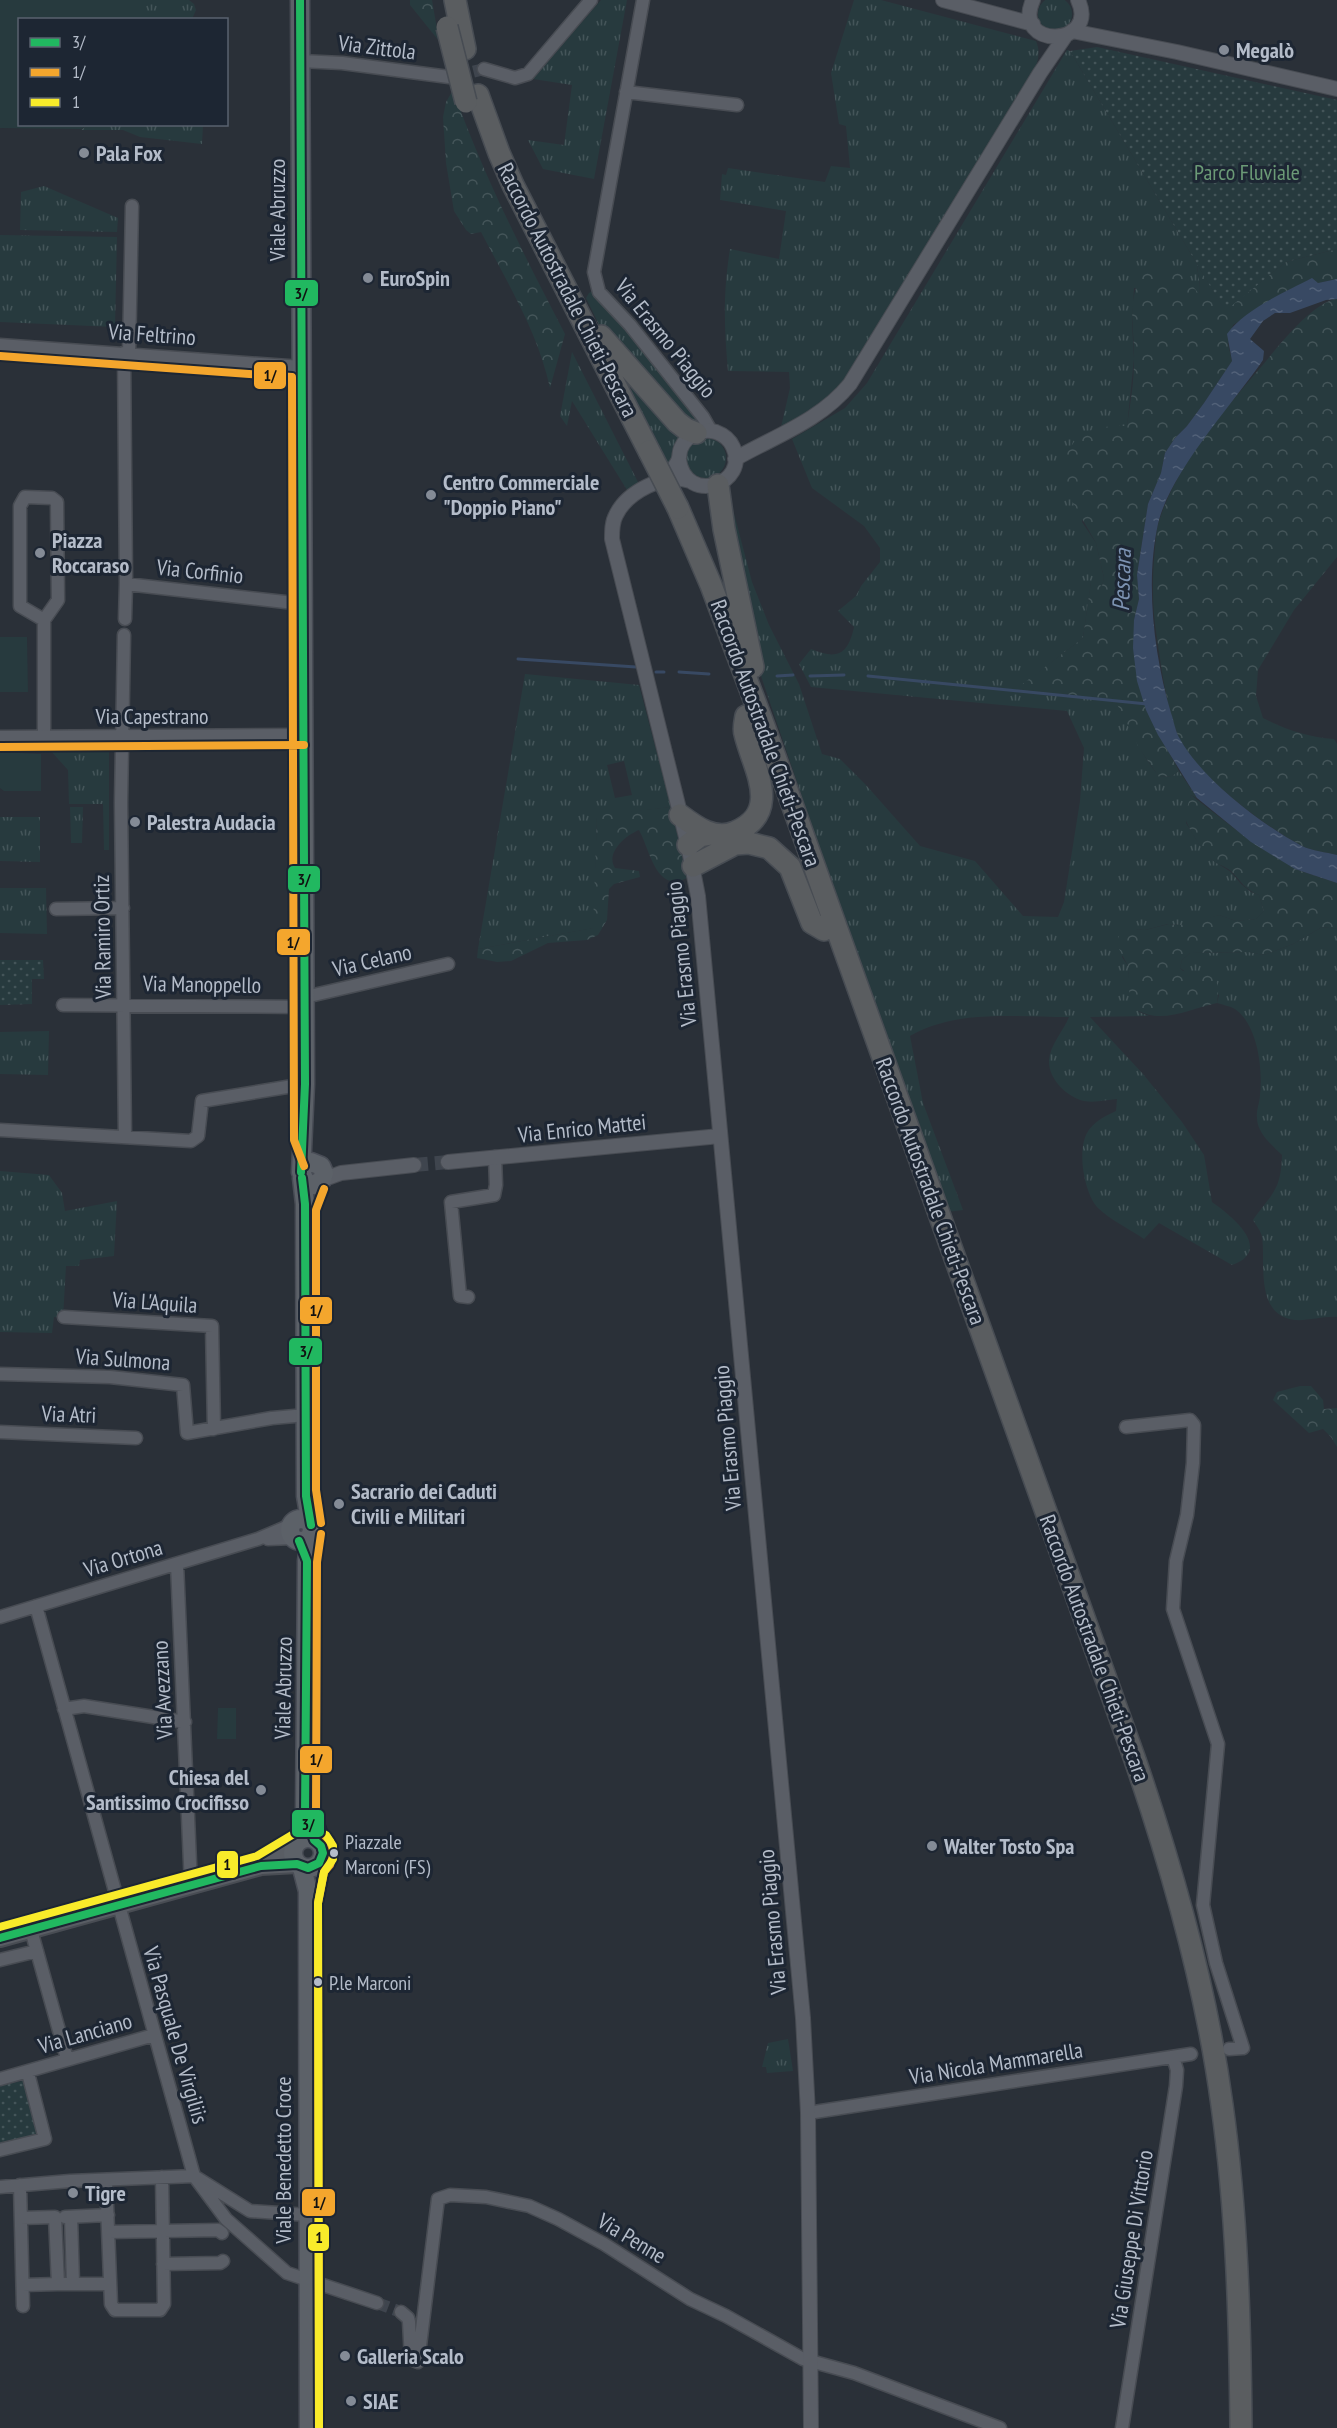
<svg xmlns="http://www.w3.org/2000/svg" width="1337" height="2428" font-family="'PT Sans Narrow',sans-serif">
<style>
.grass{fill:url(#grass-tufts);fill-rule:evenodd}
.forest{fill:url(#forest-crowns)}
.park{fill:url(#park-dots)}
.garden{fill:#273a3e}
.water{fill:url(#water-ripples)}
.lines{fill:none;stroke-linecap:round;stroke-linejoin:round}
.stream{stroke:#384963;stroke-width:3}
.minor-tunnel{stroke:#3f454e;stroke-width:12;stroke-dasharray:12 6;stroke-linecap:butt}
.tertiary-tunnel{stroke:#3f454e;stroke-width:14;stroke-dasharray:14 7;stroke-linecap:butt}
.minor-casing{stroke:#484c53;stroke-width:15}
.tertiary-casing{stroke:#484c53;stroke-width:16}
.secondary-casing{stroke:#484c53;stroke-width:20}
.primary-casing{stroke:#484c55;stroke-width:21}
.motorway-casing{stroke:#474c53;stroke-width:24}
.minor{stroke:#5a5e66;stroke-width:12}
.tertiary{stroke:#5a5e66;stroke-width:14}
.secondary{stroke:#595d64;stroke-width:16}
.primary{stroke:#5c6168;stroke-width:18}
.motorway{stroke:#5a5d60;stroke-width:21}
.motorway-bridge-casing{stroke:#474c53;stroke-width:24;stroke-linecap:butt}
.motorway-bridge{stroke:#5a5d60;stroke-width:21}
.bus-1-casing{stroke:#1d2633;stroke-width:12}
.bus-2-casing{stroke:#1d2633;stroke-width:12}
.bus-3-casing{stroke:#1d2633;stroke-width:12}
.bus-1{stroke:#21b860;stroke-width:8}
.bus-2{stroke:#f4a62d;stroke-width:8}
.bus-3{stroke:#f9eb2a;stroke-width:8}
.poi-dot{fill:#848b96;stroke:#1d2633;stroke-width:2}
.bus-dot{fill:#b4bcc9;stroke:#1d2633;stroke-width:2}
.labels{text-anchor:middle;stroke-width:6;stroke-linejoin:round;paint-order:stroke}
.bus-label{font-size:20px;fill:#b4bcc9;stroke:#1d2633;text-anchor:start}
.street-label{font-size:22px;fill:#b4bcc9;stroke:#1d2633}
.poi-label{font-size:22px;font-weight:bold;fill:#b4bcc9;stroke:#1d2633;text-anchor:start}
.park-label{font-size:22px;fill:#6b9a76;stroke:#1d2633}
.water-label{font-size:24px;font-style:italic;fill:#7c92b1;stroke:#1d2633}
.line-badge{stroke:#1d2633;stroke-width:2}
.pale-badge-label{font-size:16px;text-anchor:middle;font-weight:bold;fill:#111}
</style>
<defs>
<pattern id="grass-tufts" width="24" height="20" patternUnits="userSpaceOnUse" patternTransform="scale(1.5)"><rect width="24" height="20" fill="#273a3e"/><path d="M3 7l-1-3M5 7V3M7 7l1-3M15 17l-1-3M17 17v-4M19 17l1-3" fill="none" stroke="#445559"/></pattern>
<pattern id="forest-crowns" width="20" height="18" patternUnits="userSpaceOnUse" patternTransform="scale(1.5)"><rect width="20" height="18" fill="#273a3e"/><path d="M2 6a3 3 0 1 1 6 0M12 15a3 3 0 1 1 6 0" fill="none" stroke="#445559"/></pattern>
<pattern id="park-dots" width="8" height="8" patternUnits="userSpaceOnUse" patternTransform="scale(1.5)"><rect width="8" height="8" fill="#273a3e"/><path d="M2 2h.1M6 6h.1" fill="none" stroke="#445559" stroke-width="1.8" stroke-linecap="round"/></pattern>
<pattern id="water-ripples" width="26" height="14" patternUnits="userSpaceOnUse" patternTransform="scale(1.5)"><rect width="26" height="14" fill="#384963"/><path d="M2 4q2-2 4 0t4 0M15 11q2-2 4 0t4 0" fill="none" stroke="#526178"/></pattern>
</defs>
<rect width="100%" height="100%" fill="#2a3038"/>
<!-- grass -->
<path class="grass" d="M1038 14a17 17 0 1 1 34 0a17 17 0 1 1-34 0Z
M131,0h58l5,4 2,6 -4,9h-61z
M601,0h26l-33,179 -51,-10 -15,-29 36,5 8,-60 -39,-6z
M854,0h27l155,41c9,20 -8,39 -19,57l-168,279c-20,21 -42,38 -68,50l9,-39 -1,-16 -61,-1c-4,-44 -5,-78 2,-122l49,10 7,-48 -66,-11 2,-26 4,1 2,-7 97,14 6,-16 19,2 -4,-42 -7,-2 -8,-51z
M1067,50l3,1 127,213c0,10 5,21 2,30l-65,-6 -2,34 2,37 -7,68 -17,-1 -28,96 14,21 8,35 -2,8 -11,-4 -8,56 -66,51 98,11c15,26 25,55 45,77l12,-1 7,-5 18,27 -6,-3 -5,28 13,21 13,16 19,12 10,12 10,8 8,3 5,16 -8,8 -20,2 -17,-6 -29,9 -10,1 -12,-1 -23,6 -10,-1 -13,28 6,9 2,25 9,21 10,4 -59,1 53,57 39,48 22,33 8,47c20,14 62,48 20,63l-73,-42 -15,16c-14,-10 -34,-19 -46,-31 -14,-15 -21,-57 -11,-75 6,-11 18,-17 29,-22l1,-12c-11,1 -22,4 -33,2 -17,-4 -36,-22 -35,-41 1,-15 15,-30 20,-43 -53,0 -112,-8 -159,19l13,67 40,107 -16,2 -94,-265 -92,-271 -36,-169 6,-5 21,80 17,43 30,59 23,70 18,5 26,26 54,61 55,15 48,55 35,1 6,-15 16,-101 4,-53 -17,-37 -256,-24 -12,-23 12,-15c26,11 37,6 43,-22l-16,-16 18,-15 5,-10 19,-24v-14l-16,-22 -52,-38 -20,-49 53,-31 22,-25z
M89,124l114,1 -1,19 -62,-7 -17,-7h-42z
M44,186l74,32 -1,14 -97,-2 1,-38z
M0,235l117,2 -2,90 -115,-5z
M594,290l108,132 -4,7 -93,-92 -19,-39 3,-5z
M572,352l67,132 -12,6 -55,-89 -5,25 -7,-10z
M635,386l47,53 -15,30 -35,-75 -1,-6z
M686 458a20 20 0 1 1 40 0a20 20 0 1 1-40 0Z
M525,674l114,11 32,122 -74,9 -3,112 -116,21zM624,761l8,34 -17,3 -8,-33z
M50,750h59v100h-5l-1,-46h-34l-1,-34z
M70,807h13l-1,36h-11z
M0,817h40v45l-40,-1z
M0,888h46l1,46 -47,-1z
M1322,927l15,2v388c-13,-1 -30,4 -42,3 -41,-5 -29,-57 -33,-83 -1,-6 -6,-12 -9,-17 19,-27 28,-29 29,-65 -10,-10 -25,-22 -25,-37 -1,-8 3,-16 3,-23 3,-25 -2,-70 -25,-86 -5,-3 -12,-4 -18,-6l2,-8 -39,-27 2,-8 8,-7 59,-1 15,3 29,-11z
M49,1031l-1,44 -48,-1v-42z
M0,1171l49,4 13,18 3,18 52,-10 -3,55 -34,4 -1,6h-13l-3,52 -9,-1 -2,16 -52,-1z
M788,2039l5,32 -26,2 -1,-6h-4l6,-24z"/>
<!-- forest -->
<path class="forest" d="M410,0h22l7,41 -29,-36z
M453,90c31,87 70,163 112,244l-15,54c-12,-56 -43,-106 -69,-156l-10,2 -5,-4 -12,-19 -8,-48 -3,-46 3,-15z
M1337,249v30l-19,4 -7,-4 -28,14 -50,32 -5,19 4,17 -28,42 -17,23 -12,12 -10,15 -4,20 -13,31 -11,70 2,25 -5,21 12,90 33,61 -7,5 -13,1 -20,-29 -24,-48 -99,-11 67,-51 8,-57 11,5 2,-8 -8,-35 -32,-56v-30l16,-24 30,-7h17c3,-21 7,-43 7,-65 1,-37 -9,-56 10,-92 25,-7 40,4 55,25 3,-9 -2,-20 -2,-30l28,46 61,-48z
M1337,299v258l-43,53 -36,60 -2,26 7,22c24,12 45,19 71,21l3,5v111c-11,-3 -25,-4 -35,-9 -36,-19 -109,-73 -124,-110 -12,-31 -16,-65 -21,-98 -5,-30 -5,-59 -2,-90 1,-8 1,-18 4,-27 19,-58 63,-108 102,-154 16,-19 51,-65 76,-68z
M1191,795l45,35 59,39 42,14v46l-15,-2 -29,17 -29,11 -16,-3 -58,1 -8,7 -2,8 3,3c26,1 39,1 34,32 -29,6 -60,25 -87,2l-2,-39 -10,-19 1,-11 6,-8 20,2 24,-6 11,1 39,-10 17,6 20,-2 8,-8 -5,-16c-14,-5 -18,-14 -28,-24 -6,-5 -15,-7 -20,-12 -7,-6 -21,-28 -24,-36 -4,-8 2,-20 4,-28z
M671,807l16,71c-31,16 -37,-28 -48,-48 -13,5 -34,23 -24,38l24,3 1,6 -26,7 -5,5 -2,31 -9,15 -11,5 -39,3 -37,18 -14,1 -20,-4 1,-9 115,-21 4,-113z
M1300,1386h11l12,14 1,9 13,-1v39l-6,-10 -8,-8 -14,4 -36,-33 4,-8z"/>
<!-- park -->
<path class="park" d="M1097,47l240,53v149l-51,13 -61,49 -155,-260z
M0,960h43l1,19h-12v25l-32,1z
M26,2080l12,54 -38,9v-57z"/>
<!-- garden -->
<path class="garden" d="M0,0h131v19l-111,1v104l69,1 -8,4 -81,-1z
M0,637h27l1,55h-28z
M0,752l41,2v37h-37l-4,-3z
M218,1708h18v31h-19z"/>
<!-- water -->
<path class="water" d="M1312,278l6,5 19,-4v20l-11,1 -36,13h-15l-12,8 -13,18 14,12 -1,9c-31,45 -93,112 -105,164 -13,58 -4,132 13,189 3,8 4,18 9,26 22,40 82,86 122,107 10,5 24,6 35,9v28l-42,-14 -44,-27 -54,-44 -39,-63 -12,-25 -9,-29 -4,-33 1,-28 5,-21 -2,-24 11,-71 13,-31 4,-20 10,-15 12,-12 17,-23 28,-42 -5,-27c17,-24 58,-42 85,-56z"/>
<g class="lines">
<!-- stream -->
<path class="stream" d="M518,659l118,8
M656,672h8
M679,672l30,2
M777,676l16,-1
M810,676l34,-1
M868,676l279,28"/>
<!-- minor-tunnel -->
<path class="minor-tunnel" d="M456,76l28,-7
M377,2303l24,9"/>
<!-- tertiary-tunnel -->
<path class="tertiary-tunnel" d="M414,1165l34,-3"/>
<!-- minor casing -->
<g class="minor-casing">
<path id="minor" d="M643,0l-49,272 5,20 31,33 73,92 8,14
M300,61l42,2 107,14
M484,69l31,9 13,-4 63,-74
M626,92l111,13
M0,345l302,22
M124,353l2,231
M129,354l3,-148
M125,619l1,-35 177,20
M124,635l-3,168 4,334
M0,737l304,-2
M44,737v-117l14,-20 -1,-98 -5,-4 -27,-1 -5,9v100l24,14
M56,909l67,-1
M305,997l143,-33
M63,1005l242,2
M0,1130l191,11 7,-5 4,-35 103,-17
M468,1297l-8,-1 -9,-94 43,-7 2,-10 -1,-28
M64,1317l148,9 2,103
M0,1374l110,3 73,8 4,48 85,-15 34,-3
M1126,1427l64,-7 4,5 -1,38 -6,52 -11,46 -3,48 45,135 -15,161 13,58 27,85 -14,1
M0,1432l136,6
M268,1539l25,-1
M177,1564l14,322
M36,1606l158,570 32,43 61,54 90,30
M0,1617l258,-78 33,-14
M64,1709l20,-3 101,16
M31,1930l36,129
M0,1960l37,-9
M0,2079l154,-44
M808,2113l383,-59
M0,2150l45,-11 -17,-66
M106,2180l5,124 4,6h45l4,-6 -2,-127
M20,2185l3,121
M0,2187l70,-6 124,-5 56,35 58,4
M65,2217l43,-2
M71,2217l2,66
M21,2218l34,-1 3,67h52
M109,2232l109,-2 4,3
M163,2264l57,-1 3,-2
M23,2285l35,-1
M401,2312l7,6 1,4 2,37 7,3 20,-163 12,-4 36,2 43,9 29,13 46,25 86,55 36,17 77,43 51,14 146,55
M1122,2428l54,-342 1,-16 -4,-13"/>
</g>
<!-- tertiary casing -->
<g class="tertiary-casing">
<path id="tertiary" d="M943,0l90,24
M1033,0c-22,50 67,47 45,0
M1072,31l105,21 160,37
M735,459c40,-23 85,-38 115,-75l190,-311 26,-38
M663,480c5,-6 12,-12 15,-19 2,-4 1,-9 3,-13 6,-14 22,-20 35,-16 8,3 14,8 17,15 17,37 -47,59 -54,13
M690,481c-25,-9 -63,11 -74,34 -4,7 -4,16 -4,24l76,306 10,51 105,1122 5,95 3,315
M448,1162l272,-26
M322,1180l19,-7 73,-8"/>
</g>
<!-- secondary casing -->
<g class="secondary-casing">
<path id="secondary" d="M261,1866l26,-18 8,-3
M0,1938l261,-72 36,-2"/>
</g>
<!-- primary casing -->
<g class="primary-casing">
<path id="primary" d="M300,0l5,1084 -4,88 5,11 8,2 8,-5 2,-7 -3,-7 -10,-4 -6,3 -4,7
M302,1178l3,26 1,292 5,29
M290 1530a11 11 0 1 1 22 0a11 11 0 1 1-22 0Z
M293 1853a15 15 0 1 1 30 0a15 15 0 1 1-30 0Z
M301,1840l4,-25 2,-254 4,-28
M302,1868l6,23 1,537"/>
</g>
<!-- motorway casing -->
<g class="motorway-casing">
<path id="motorway" d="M455,0l10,49
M478,95l21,58 14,32 136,266
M601,336l76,86 9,7 10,4
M718,485l6,44 29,138
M678,508l33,77 53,141 370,1031c39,113 72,229 88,348 15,108 18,215 19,323
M680,815c16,12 35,26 55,17 48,-20 18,-64 10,-98 -2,-5 0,-12 1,-18
M688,845l12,-9 11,-2
M693,866l42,-22 14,-1 20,5 21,19 22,56 12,7"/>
</g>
<!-- minor -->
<use href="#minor" class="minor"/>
<!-- tertiary -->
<use href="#tertiary" class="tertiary"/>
<!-- secondary -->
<use href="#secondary" class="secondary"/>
<!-- primary -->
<use href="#primary" class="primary"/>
<!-- motorway -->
<use href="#motorway" class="motorway"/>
<!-- motorway-bridge casing -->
<g class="motorway-bridge-casing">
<path id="motorway-bridge" d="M447,27l19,75
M649,451l29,57"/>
</g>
<!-- motorway-bridge -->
<use href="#motorway-bridge" class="motorway-bridge"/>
<!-- bus-1 casing -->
<g class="bus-1-casing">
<path id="bus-1" d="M300,0l5,1084 -4,88
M302,1178l3,26 1,292 5,29
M0,1938l261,-72 36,-2 11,4 11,-5 4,-10 -2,-7 -7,-6 -9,-25 2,-254 -8,-20"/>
</g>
<!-- bus-2 casing -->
<g class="bus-2-casing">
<path id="bus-2" d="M0,356l292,21 2,763 10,26
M0,747l304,-2
M321,1523l-5,-33v-280l8,-21
M319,2428l-1,-525 6,-31 6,-7 4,-12 -4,-12 -7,-7 -7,-21 1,-251 4,-28"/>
</g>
<!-- bus-3 casing -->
<g class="bus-3-casing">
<path id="bus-3" d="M0,1927l257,-71 45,-27h12l12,6 7,11v13l-9,13 -6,31 1,525"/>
</g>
<!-- bus-1 -->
<use href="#bus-1" class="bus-1"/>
<!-- bus-2 -->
<use href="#bus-2" class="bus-2"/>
<!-- bus-3 -->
<use href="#bus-3" class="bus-3"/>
</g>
<!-- markers -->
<g class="poi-dot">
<circle cx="1224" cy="50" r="6"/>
<circle cx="84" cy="153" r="6"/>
<circle cx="368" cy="278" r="6"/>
<circle cx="431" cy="495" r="6"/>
<circle cx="40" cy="553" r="6"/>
<circle cx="135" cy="822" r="6"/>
<circle cx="339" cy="1504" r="6"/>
<circle cx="261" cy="1790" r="6"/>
<circle cx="932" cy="1846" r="6"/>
<circle cx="73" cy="2193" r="6"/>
<circle cx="345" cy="2356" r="6"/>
<circle cx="351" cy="2401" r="6"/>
</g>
<g class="bus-dot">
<circle cx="334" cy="1853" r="5"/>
<circle cx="318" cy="1982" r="5"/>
</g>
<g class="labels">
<!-- bus labels -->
<g class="bus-label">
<text x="345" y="1849">Piazzale<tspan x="345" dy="25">Marconi (FS)</tspan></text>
<text x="329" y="1990">P.le Marconi</text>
</g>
<!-- street labels -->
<g class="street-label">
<text transform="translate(377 47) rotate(7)" y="8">Via Zittola</text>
<text transform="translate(277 210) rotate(-90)" y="8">Viale Abruzzo</text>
<text transform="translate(568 290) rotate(63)" y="8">Raccordo Autostradale Chieti-Pescara</text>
<text transform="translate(152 334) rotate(4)" y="8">Via Feltrino</text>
<text transform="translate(666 338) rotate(51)" y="8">Via Erasmo Piaggio</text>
<text transform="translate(200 571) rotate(6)" y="8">Via Corfinio</text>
<text x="152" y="724">Via Capestrano</text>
<text transform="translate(766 733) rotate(70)" y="8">Raccordo Autostradale Chieti-Pescara</text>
<text transform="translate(102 937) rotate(-91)" y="8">Via Ramiro Ortiz</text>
<text transform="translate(681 954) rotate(-96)" y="8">Via Erasmo Piaggio</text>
<text transform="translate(372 960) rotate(-13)" y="8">Via Celano</text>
<text transform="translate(202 984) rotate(1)" y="8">Via Manoppello</text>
<text transform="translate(582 1128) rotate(-6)" y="8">Via Enrico Mattei</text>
<text transform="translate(931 1191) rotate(70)" y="8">Raccordo Autostradale Chieti-Pescara</text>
<text transform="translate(155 1302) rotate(4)" y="8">Via L'Aquila</text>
<text transform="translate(123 1359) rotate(4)" y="8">Via Sulmona</text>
<text transform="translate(69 1414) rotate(2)" y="8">Via Atri</text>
<text transform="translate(727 1438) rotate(-95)" y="8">Via Erasmo Piaggio</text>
<text transform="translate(123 1558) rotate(-17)" y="8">Via Ortona</text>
<text transform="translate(1095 1648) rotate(70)" y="8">Raccordo Autostradale Chieti-Pescara</text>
<text transform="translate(283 1688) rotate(-89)" y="8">Viale Abruzzo</text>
<text transform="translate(162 1690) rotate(-93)" y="8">Via Avezzano</text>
<text transform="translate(772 1922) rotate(-95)" y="8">Via Erasmo Piaggio</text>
<text transform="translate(85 2033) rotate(-16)" y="8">Via Lanciano</text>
<text transform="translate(176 2035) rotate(74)" y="8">Via Pasquale De Virgiliis</text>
<text transform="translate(996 2063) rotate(-9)" y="8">Via Nicola Mammarella</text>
<text transform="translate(283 2160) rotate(-90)" y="8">Viale Benedetto Croce</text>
<text transform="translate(632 2238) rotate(31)" y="8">Via Penne</text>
<text transform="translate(1131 2239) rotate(-81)" y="8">Via Giuseppe Di Vittorio</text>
</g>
<!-- poi labels -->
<g class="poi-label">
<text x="1236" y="58">Megalò</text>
<text x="96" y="161">Pala Fox</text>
<text x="380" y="286">EuroSpin</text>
<text x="443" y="490">Centro Commerciale<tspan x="443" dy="25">"Doppio Piano"</tspan></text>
<text x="52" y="548">Piazza<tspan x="52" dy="25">Roccaraso</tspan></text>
<text x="147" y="830">Palestra Audacia</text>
<text x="351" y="1499">Sacrario dei Caduti<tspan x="351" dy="25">Civili e Militari</tspan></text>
<text x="249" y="1785" text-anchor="end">Chiesa del<tspan x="249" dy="25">Santissimo Crocifisso</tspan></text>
<text x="944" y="1854">Walter Tosto Spa</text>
<text x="85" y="2201">Tigre</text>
<text x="357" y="2364">Galleria Scalo</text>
<text x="363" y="2409">SIAE</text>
</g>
<!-- park labels -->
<g class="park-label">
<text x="1247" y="180">Parco Fluviale</text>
</g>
<!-- water labels -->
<g class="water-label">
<text transform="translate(1122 580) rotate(-88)" y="8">Pescara</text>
</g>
</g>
<g class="line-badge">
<rect x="284" y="279" width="35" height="28" rx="6" fill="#21b860"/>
<rect x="253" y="361" width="34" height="29" rx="6" fill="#f4a62d"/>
<rect x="287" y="865" width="34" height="28" rx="6" fill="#21b860"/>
<rect x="276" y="928" width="35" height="28" rx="6" fill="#f4a62d"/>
<rect x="299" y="1296" width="34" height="29" rx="6" fill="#f4a62d"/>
<rect x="288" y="1337" width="35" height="29" rx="6" fill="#21b860"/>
<rect x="299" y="1745" width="34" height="29" rx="6" fill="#f4a62d"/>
<rect x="291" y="1809" width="34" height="29" rx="6" fill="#21b860"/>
<rect x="216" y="1850" width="23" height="29" rx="6" fill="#f9eb2a"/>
<rect x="301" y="2188" width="35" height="29" rx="6" fill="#f4a62d"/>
<rect x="307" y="2223" width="23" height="29" rx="6" fill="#f9eb2a"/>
</g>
<g class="pale-badge-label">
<text x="301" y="299">3/</text>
<text x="270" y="381">1/</text>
<text x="304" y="885">3/</text>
<text x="293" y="948">1/</text>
<text x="316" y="1316">1/</text>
<text x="306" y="1357">3/</text>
<text x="316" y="1765">1/</text>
<text x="308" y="1830">3/</text>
<text x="227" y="1870">1</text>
<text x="319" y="2208">1/</text>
<text x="319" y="2243">1</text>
</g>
<!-- legend -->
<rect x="18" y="18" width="210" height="108" fill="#1d2633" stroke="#59626f" stroke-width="1.5"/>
<rect x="30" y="38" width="30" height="9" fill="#21b860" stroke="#59626f" stroke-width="1.5"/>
<text x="72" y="48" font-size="18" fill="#b4bcc9">3/</text>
<rect x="30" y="68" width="30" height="9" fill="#f4a62d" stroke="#59626f" stroke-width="1.5"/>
<text x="72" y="78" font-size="18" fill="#b4bcc9">1/</text>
<rect x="30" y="98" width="30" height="9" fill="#f9eb2a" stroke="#59626f" stroke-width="1.5"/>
<text x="72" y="108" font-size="18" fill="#b4bcc9">1</text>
</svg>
